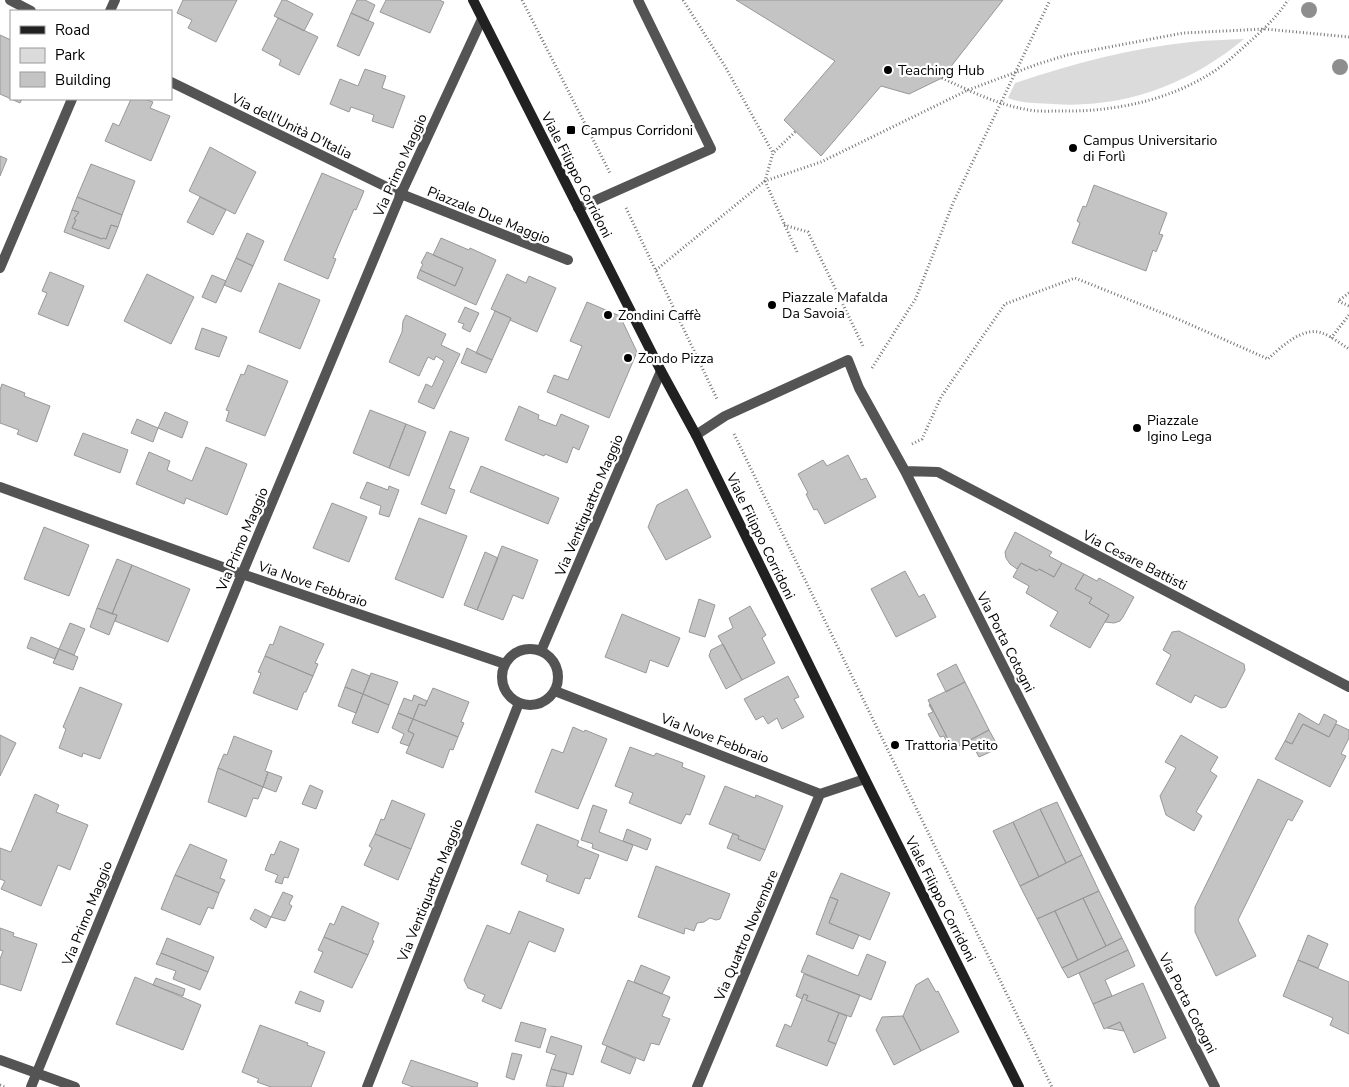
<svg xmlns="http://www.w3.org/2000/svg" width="1349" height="1087" font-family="'Nunito Sans',sans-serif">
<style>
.green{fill:#dbdbdb}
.building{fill:#c4c4c4;stroke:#989898}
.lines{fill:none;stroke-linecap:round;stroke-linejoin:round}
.path{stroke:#767676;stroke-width:3;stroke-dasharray:1 2.5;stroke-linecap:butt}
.service{stroke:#545454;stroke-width:10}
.minor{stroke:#545454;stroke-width:10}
.tertiary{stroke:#545454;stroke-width:10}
.secondary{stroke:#212121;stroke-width:10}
.tree{fill:#8e8e8e}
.poi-dot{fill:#000;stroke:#fff;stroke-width:2}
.labels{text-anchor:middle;stroke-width:4.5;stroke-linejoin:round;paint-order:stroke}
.poi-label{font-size:14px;fill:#000;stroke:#fff;text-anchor:start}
.street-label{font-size:14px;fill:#000;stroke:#fff}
</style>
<rect width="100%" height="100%" fill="#fff"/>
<!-- green -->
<path class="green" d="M1244,39c-54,45 -120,70 -191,65 -16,-1 -30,0 -45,-6l7,-15c57,-19 116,-35 176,-41 17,-2 35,-2 53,-3z"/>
<!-- building -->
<path class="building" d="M183,0h54l-21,42 -28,-14 4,-8 -15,-7z
M282,0h4l27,14 -9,17 -30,-15z
M357,0h8l10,5 -7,16 -17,-8z
M386,0h53l5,2 -14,31 -50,-21z
M736,0h267l-61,78 -33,16 -28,-8 -60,70 -37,-36 51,-59z
M351,13l23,10 -15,33 -22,-10z
M278,18l40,19 -19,38 -20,-10 2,-5 -19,-10z
M0,35l11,5v59h11l-2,4 -20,-9z
M365,69l21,7 -4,12 23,8 -12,32 -21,-7 2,-6 -23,-8 -2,5 -19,-8 10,-25 18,7z
M131,99h14l8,3 -3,6 20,8 -19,45 -46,-20 8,-18 6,3z
M210,147l46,25 -21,42 -46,-23z
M0,156l7,3 -7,17z
M91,164l44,17 -13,34 -45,-18z
M322,173l42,18 -8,19 -2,-1 -21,49 3,1 -8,20 -44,-19z
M1094,185l73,28 -8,21 4,1 -7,17 -3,-2 -7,21 -74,-28 8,-20 -3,-2 6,-15 3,1z
M77,197l45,18 -4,12 -7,-2 -5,14 -3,-1 -1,1 -30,-11 4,-8 -2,-1 5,-7 -7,-2z
M200,197l26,13 -13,25 -26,-13z
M72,210l7,2 -5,7 2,1 -4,8 30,11 1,-1 3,1 5,-14 7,2 -9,22 -45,-17z
M247,233l17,8 -11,25 -17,-8z
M441,238l28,12 1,-2 26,12 -20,45 -59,-27 3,-8 35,16 8,-18 -30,-13z
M427,252l36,16 -8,18 -35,-16 3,-6 -2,-1z
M236,258l17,8 -12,26 -17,-7z
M50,272l34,14 -16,40 -30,-12 9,-21 -5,-2z
M147,274l47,23 -23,47 -47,-23z
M507,274l19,9 3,-7 27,12 -19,44 -27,-12 1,-2 -20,-9z
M212,275l14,6 -10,22 -14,-6z
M279,283l41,17 -20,49 -41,-17z
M587,302l33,14 17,36 -28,66 -62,-26 7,-17 14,5 14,-34 -12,-5z
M465,307l14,6 -9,19 -8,-4 2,-4 -6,-2z
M495,311l16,7 -19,42 -16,-7z
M406,315l40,19 -5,11 19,9 -26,55 -16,-7 8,-18 6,3 12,-26 -8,-5 -2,4 -6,-3 -9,19 -30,-14 13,-30 1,-11z
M202,328l25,9 -8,20 -24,-8z
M467,348l25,12 -6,13 -25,-10z
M248,365l40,16 -23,55 -39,-15 3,-10 -3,-1 15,-36 3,1z
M2,384l23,9 -1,3 26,10 -13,36 -20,-8 2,-4 -19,-7v-33z
M519,406l20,9 -1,4 18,7 5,-12 28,12 -10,24 -6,-3 -6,16 -22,-9 -1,2 -39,-16z
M370,410l36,14 -17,44 -36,-15z
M165,412l23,10 -6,16 -24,-10z
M137,419l21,9 -5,14 -22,-9z
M406,424l20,8 -17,44 -20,-8z
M450,431l19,7 -20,50 6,2 -9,24 -25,-10z
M83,433l45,17 -8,23 -46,-18z
M206,447l41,17 -20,51 -41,-17 -2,6 -48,-20 13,-32 21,9 -3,9 25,11z
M848,455l13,25 5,-2 10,19 -51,27 -8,-15 -3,1 -8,-16 2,-1 -10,-19 25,-14 4,6z
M481,466l78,32 -11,26 -78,-32z
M367,482l21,8 1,-4 10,4 -10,27 -10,-3 2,-8 -21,-8z
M687,489l24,48 -45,23 -18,-33 9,-22z
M332,503l35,14 -18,45 -36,-14z
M419,518l48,18 -24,62 -48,-19z
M44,527l45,18 -20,51 -45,-17z
M1015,532l37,20 -3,4 13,7 -8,14 -15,-8 -2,2 -16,-8 -4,6 -7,-5 -4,-6 -1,-6z
M502,546l36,14 -15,39 -10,-4 -10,25 -26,-10z
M485,552l13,6 -21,52 -13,-5z
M117,559l15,6 -20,49 -15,-6z
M1021,563l16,8 2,-2 15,8 8,-14 22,11 -9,15 17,9 -3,5 20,12 -19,33 -40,-22 8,-14 -32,-19 3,-7 -16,-9z
M132,565l58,24 -22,53 -53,-21 2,-6 -5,-1z
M905,571l14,26 5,-3 12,23 -40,20 -25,-48z
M1084,574l13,7 2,-3 35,19 -11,20 -3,4 -6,2 -9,-1 4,-7 -20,-12 3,-5 -17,-9z
M699,599l16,6 -10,32 -16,-5z
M750,606l16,29 -4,3 13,25 -33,17 -24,-44 15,-8 -4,-10z
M97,608l20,7 -8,20 -19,-8z
M622,614l58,24 -12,29 -18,-7 -4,13 -41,-16z
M70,623l15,6 -11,26 -15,-6z
M280,626l44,18 -9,19 3,1 -5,12 -48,-20 5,-12 3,1z
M1179,631l65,33 1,6 -19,37 -5,1 -26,-13 -4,8 -35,-19 15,-29 -8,-5 9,-18z
M31,637l28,12 -4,10 -28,-11z
M723,644l19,36 -16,9 -17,-33 2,-6z
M59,649l19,8 -5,13 -20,-7z
M265,656l48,20 -7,16h-2l-7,18 -44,-17 8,-20 -3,-1z
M956,664l9,18 -19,10 -9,-18z
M352,669l18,7 -7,18 -18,-7z
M371,673l27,9 -9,23 -26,-11z
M788,676l11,21 -5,2 10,18 -22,12 -5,-11 -9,6 -5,-8 -7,4 -12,-21z
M965,682l24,48 -36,19 -25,-49z
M80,687l42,17 -22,55 -17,-6 -1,4 -23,-9 7,-19 -3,-2z
M345,687l18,7 -7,19 -18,-7z
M433,688l36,14 -8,20 3,1 -6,14 -45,-18 6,-15 6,2z
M363,694l26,11 -11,28 -26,-10z
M414,695l13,6 -2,5 -6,-2 -6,15 -15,-6 6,-15 8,3z
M930,704l23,45 -3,1 -6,-14 -4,1 -12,-23 5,-2 -4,-7z
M398,713l15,6 -5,12 6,3 -5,12 -9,-3 4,-9 -12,-6z
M1299,713l20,12 5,-11 13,7 -8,16 -26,-13 -11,20 -7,-3z
M413,719l45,18 -5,13 -3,-1 -7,19 -37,-15 8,-19 -6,-3z
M1303,724l26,13 7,-13 13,6v8l-8,16 5,2 -16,31 -55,-28 10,-18 7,3z
M573,727l11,5 1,-2 22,9 -29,70 -43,-17 17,-43 11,4z
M989,730l10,18 -20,9 -9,-17z
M0,735l16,8 -16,33z
M1181,735l37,22 -8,14 7,5 -21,36 6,4 -8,15 -28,-16 -6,-19 16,-28 -11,-6z
M234,736l38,15 -7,20 3,1 -5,15 -45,-19 6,-14 3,1z
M630,747l24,9 2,-3 27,10 -1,4 23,9 -15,39 -4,-1 -5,10 -52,-21 4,-10 -18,-7z
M218,768l45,19 -5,12 -5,-1 -7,19 -38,-15z
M268,772l14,5 -6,15 -13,-5z
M1258,779l45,22 -11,20 -4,-2 -50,101 18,36 -40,20 -21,-44v-25z
M310,785l13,6 -7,18 -14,-5z
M725,786l30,12 1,-3 27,11 -18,44 -27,-11 1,-3 -30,-12z
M35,794l24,11 -3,7 32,13 -18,45 -12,-5 -17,41 -40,-17 4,-8 -5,-2v-31l11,4z
M392,800l33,14 -14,35 -36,-15 6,-15 3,1z
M1057,802l25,53 -16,8 -26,-54z
M593,805l14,5 -8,22 34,13 -6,16 -35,-13 1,-4 -12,-4z
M1040,809l26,54 -27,14 -26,-55z
M1013,822l26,55 -19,9 -27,-55z
M537,824l42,17 -2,5 22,9 -9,24 -5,-1 -6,16 -33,-13 2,-6 -27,-11z
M627,829l24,10 -4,11 -24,-9z
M733,833l6,3 -1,3 27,11 -5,11 -33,-13z
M375,834l36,15 -13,31 -34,-15 8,-17 -3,-2z
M280,841l19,8 -11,29 -4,-1 -2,7 -7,-2 3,-7 -13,-5 6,-16 3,1z
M190,844l37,16 -7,18 5,2 -6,13 -44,-18z
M1082,855l17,36 -62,28 -17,-33z
M656,866l74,28 -10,25 -4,1 -6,-2 -6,4 -7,1 -3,8 -9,-3 -1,6 -46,-17z
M841,873l49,20 -20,47 -41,-17 9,-23 -8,-3z
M175,875l44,18 -6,16 -5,-2 -8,18 -39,-16z
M1099,891l23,47 -16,8 -23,-48z
M283,892l10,4 -4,8 3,2 -7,15 -14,-4z
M830,897l8,3 -9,23 30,12 -6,14 -37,-15z
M1083,898l23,48 -28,14 -23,-49z
M342,906l37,17 -7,17 2,1 -6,14 -44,-18 6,-14 4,2z
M255,909l16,8 -5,11 -16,-9z
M519,911l45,18 -9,23 -26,-11 -28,68 -19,-8 3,-6 -17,-7 -4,-8 23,-55 23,9z
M1055,911l23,49 -16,8 -25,-49z
M0,928l14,5 -1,3 24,8 -16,47 -21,-7v-25l3,-8 -3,-1z
M1308,935l20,9 -10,24 -20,-8z
M324,937l44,18 -16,33 -38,-16 9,-20 -5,-2z
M167,938l47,19 -6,15 -47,-19z
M1122,938l6,12 -60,28 -6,-10z
M1128,950l7,16 -30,14 7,16 -19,8 -14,-31z
M161,953l47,19 -8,18 -27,-11 3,-8 -20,-7z
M867,954l19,8 -15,38 -70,-28 7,-17 50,21z
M1298,960l51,22v52l-19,-9 3,-7 -50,-22z
M641,965l29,12 -8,17 -28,-12z
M804,974l56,21 -9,22 -45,-17 2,-4 -4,-2 -2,5 -6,-3z
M135,977l66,28 -18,45 -67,-26z
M156,978l29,11 -2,7 -30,-11z
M928,978l8,14 2,-1 21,41 -38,19 -18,-35 13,-31z
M628,980l42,17 -8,19 8,3 -11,26 -8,-2 -7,18 -42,-17z
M1143,983l23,55 -32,15 -14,-31 -16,7 -11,-25z
M300,991l24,10 -4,11 -25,-9z
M804,994l4,2 -2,4 33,13 -11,28 8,3 -9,22 -51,-20 9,-22 6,3z
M839,1013l8,3 -11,28 -8,-3z
M903,1016l18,35 -27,14 -18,-35 6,-13z
M521,1022l25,7 -6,19 -25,-7z
M1120,1022l4,9 -17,-3z
M260,1025l48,18 -1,2 18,7 -14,35h-40l-14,-5 2,-3 -17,-7z
M551,1036l31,10 -9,29 -22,-6 5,-14 -10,-3z
M607,1046l29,13 -6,15 -29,-12z
M512,1053l10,2 -8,25 -8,-3z
M411,1060l67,23 -1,4h-64l-11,-4z
M551,1069l16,4 -4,14 -17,-1z"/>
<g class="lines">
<!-- path -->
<path class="path" d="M522,0l88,173
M683,0l43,68 47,85
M942,78c26,12 54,26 82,31 12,3 26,2 38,2 49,1 104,-10 146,-36 14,-8 27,-20 39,-31 15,-13 30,-27 41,-44
M626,208l91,191
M784,225l24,7 55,114
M797,252l-32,-71 56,-19 147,-72 70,-26 29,-9 116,-22 82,-4 84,8
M656,270l109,-89 8,-28 23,-22
M1349,293l-11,8 11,5
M1331,338l18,-23
M872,368l44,-70 37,-95 97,-203
M734,434l318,653
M912,444l10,-5 19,-42 64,-93 70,-26 105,42 88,39c13,-12 35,-33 54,-26 9,3 19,11 27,16
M0,1085l5,2"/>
<!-- service -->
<path class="service" d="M578,208l133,-59 -73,-149"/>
<!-- minor -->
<path class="minor" d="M10,0l21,11
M110,11l5,-11
M171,82l230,112 167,66
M0,268l72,-169
M696,435l29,-19 123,-56 11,28 46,83 310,616
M905,471l33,1 411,215
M0,487l242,87 263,90
M502 677a28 28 0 1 1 56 0a28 28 0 1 1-56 0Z
M541,651l120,-280
M555,691l265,103 45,-15
M31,1087l211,-513 159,-380 81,-175
M367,1087l152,-384
M697,1087l123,-293"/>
<!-- tertiary -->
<path class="tertiary" d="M0,1060l75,27"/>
<!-- secondary -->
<path class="secondary" d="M473,0l188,371 35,64 169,344 154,308"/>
</g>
<!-- trees -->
<g class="tree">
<circle cx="1309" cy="10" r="8"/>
<circle cx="1340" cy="67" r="8"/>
</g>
<!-- markers -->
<g class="poi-dot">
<circle cx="888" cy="70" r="5"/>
<rect x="566" y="125" width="10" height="10" rx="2.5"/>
<circle cx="1073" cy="148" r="5"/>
<circle cx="772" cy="305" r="5"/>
<circle cx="608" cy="315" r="5"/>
<circle cx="628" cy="358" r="5"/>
<circle cx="1137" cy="428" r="5"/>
<circle cx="895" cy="745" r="5"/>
</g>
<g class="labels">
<!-- poi labels -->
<g class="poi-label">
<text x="898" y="75">Teaching Hub</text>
<text x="581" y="135">Campus Corridoni</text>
<text x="1083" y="145">Campus Universitario<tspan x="1083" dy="16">di Forlì</tspan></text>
<text x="782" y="302">Piazzale Mafalda<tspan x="782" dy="16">Da Savoia</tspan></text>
<text x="618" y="320">Zondini Caffè</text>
<text x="638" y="363">Zondo Pizza</text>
<text x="1147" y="425">Piazzale<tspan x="1147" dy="16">Igino Lega</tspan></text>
<text x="905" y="750">Trattoria Petito</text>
</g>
<!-- street labels -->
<g class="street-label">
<text transform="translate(292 126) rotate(26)" y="5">Via dell'Unità D'Italia</text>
<text transform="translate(400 165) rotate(-66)" y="5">Via Primo Maggio</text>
<text transform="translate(577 175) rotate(63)" y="5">Viale Filippo Corridoni</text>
<text transform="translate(489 215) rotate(22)" y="5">Piazzale Due Maggio</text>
<text transform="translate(589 505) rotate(-67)" y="5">Via Ventiquattro Maggio</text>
<text transform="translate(761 536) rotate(64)" y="5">Viale Filippo Corridoni</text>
<text transform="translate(242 539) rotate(-67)" y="5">Via Primo Maggio</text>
<text transform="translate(1135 560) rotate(27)" y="5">Via Cesare Battisti</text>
<text transform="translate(313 584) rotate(19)" y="5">Via Nove Febbraio</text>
<text transform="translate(1006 642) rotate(63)" y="5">Via Porta Cotogni</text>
<text transform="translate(715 738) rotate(21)" y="5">Via Nove Febbraio</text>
<text transform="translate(430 890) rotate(-68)" y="5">Via Ventiquattro Maggio</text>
<text transform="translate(941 899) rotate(63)" y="5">Viale Filippo Corridoni</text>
<text transform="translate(87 913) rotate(-68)" y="5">Via Primo Maggio</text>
<text transform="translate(746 935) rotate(-67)" y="5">Via Quattro Novembre</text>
<text transform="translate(1188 1003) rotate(63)" y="5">Via Porta Cotogni</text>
</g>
</g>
<!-- legend -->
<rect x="10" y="10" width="162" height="90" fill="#ffffff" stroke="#999999"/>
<rect x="20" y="26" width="25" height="8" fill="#212121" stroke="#999999"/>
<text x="55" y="35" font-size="15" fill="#000000">Road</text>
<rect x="20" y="48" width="25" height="15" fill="#dbdbdb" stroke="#999999"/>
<text x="55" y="60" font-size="15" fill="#000000">Park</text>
<rect x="20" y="72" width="25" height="15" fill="#c4c4c4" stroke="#999999"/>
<text x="55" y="85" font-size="15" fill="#000000">Building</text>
</svg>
